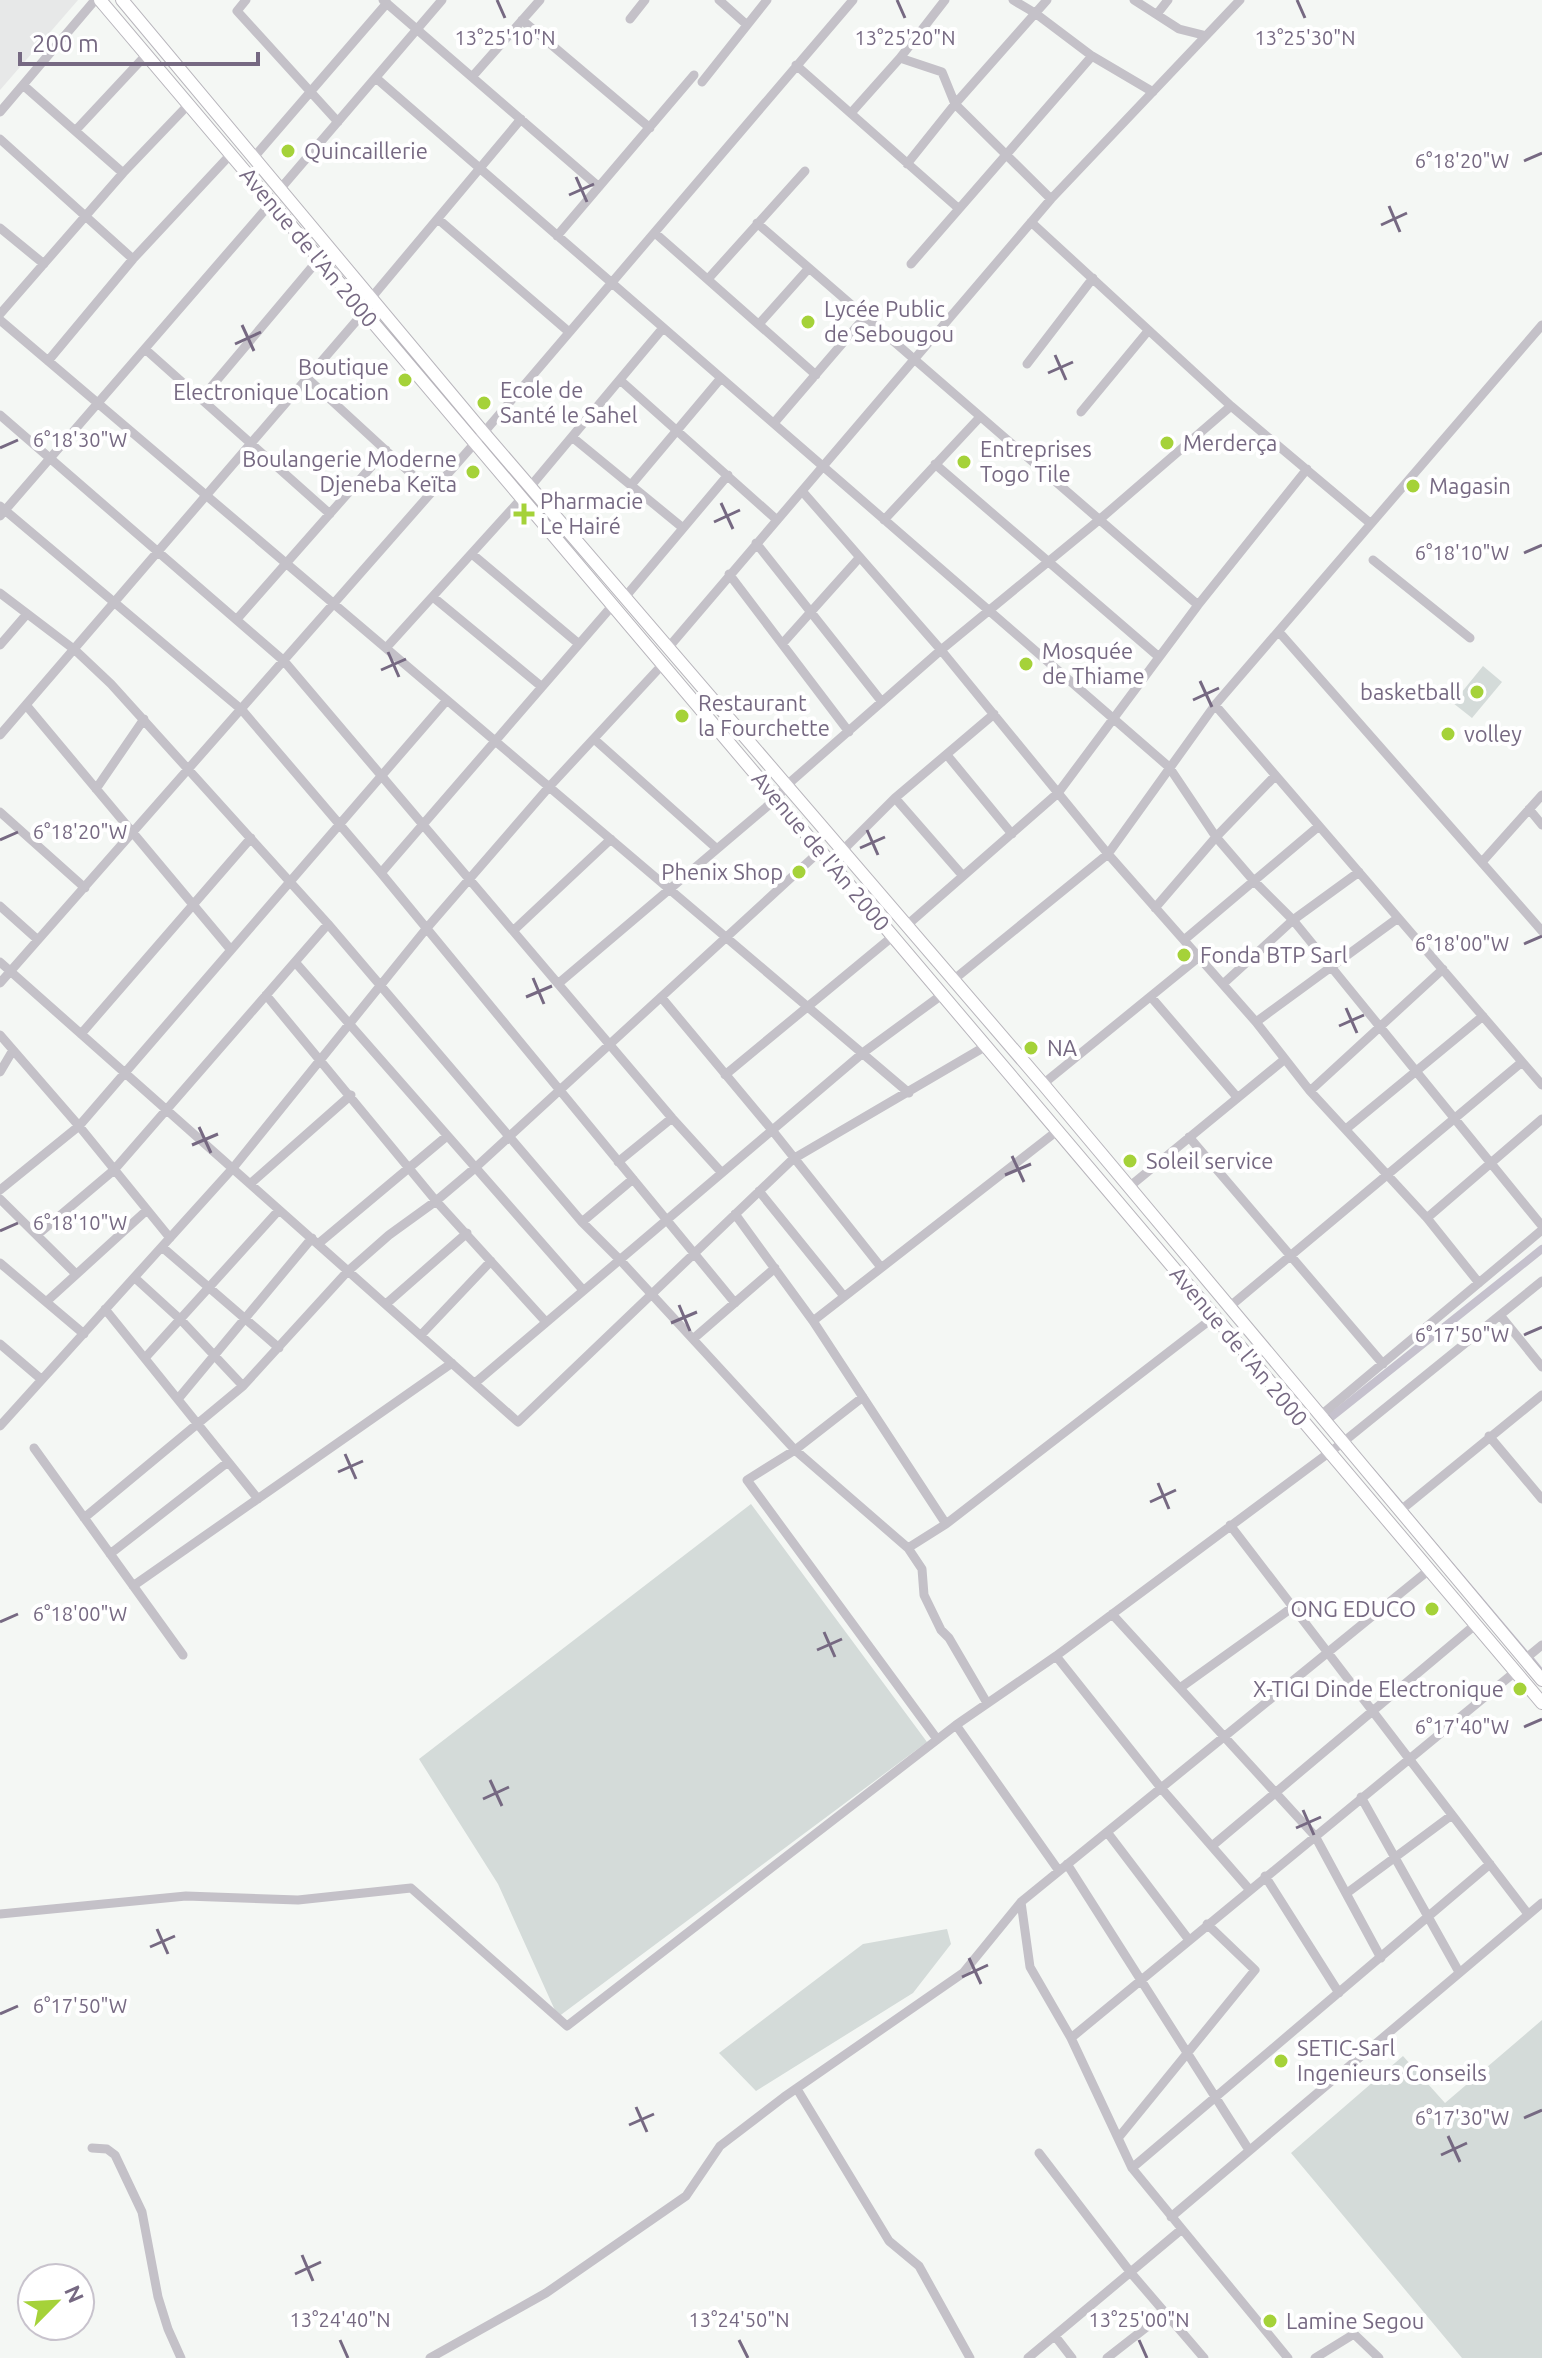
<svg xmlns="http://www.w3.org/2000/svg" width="1542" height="2358" font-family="Ubuntu,sans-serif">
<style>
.built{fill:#e7e8e8}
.green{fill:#d4dbd9}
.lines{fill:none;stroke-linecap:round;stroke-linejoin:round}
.stream{stroke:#c5c1cd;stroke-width:2}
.canal{stroke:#c5c1cd;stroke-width:8}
.major-casing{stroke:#b8b5bc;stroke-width:14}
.minor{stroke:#c4c1c8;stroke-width:9}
.major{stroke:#fff;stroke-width:12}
.ticks{fill:none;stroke:#766982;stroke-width:3}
.poi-dot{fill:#a5d239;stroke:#fff;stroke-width:3}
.labels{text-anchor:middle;stroke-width:8;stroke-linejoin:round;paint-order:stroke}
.poi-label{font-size:22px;fill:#766982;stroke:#fff;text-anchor:start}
.street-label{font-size:22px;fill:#766982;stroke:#fff}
.ticks-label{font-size:20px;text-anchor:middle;fill:#766982;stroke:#fff;stroke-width:8;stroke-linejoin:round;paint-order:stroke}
</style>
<rect width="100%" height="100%" fill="#f4f7f4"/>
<!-- built -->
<path class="built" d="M0,0h78l-78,90z"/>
<!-- green -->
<path class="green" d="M1483,666l19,16 -30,36 -19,-15z
M751,1504l176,238 -369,275 -60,-133 -79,-125z
M947,1929l4,15 -38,49 -157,98 -37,-38 144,-109z
M1542,2020v338h-80l-171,-205 112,-97 42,47z"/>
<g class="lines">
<!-- stream -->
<path class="stream" d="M1372,1468l30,35
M1408,1511l120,142
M1532,1657l10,12"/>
<!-- canal -->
<path class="canal" d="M1330,1418l212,-169"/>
<!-- major casing -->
<g class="major-casing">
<path id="major" d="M100,0l1442,1703
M122,0l361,432 560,652 499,596"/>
</g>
<!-- minor -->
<path class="minor" d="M246,0l-9,11 101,111
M383,0l216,187
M719,0l28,25
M1013,0l22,13 57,43 61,36
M1134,0l45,29 24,6
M1157,14l11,-14
M630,19l15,-19
M522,20l128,108
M900,58l42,14 13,32 96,95
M796,65l162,143
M472,77l68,-77
M376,78l793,689 47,70 37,43 40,40 249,306
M702,82l65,-82
M23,85l100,88
M0,112l95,-112
M851,113l49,-55 45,-58
M75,131l71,-76
M0,139l133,120
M255,156l132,-153
M907,164l48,-60 92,-104
M281,188l161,-188
M438,219l131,113
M1031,222l200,184
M757,223l441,382
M0,228l44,36
M655,233l161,142
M557,236l137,-161
M911,264l181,-208
M708,279l97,-108
M372,297l149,-178
M0,314l123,-141 66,-69
M0,320l909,773
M759,324l50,-56
M145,349l185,165
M48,361l85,-102 98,-105
M1027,364l66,-86
M306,377l125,115
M620,380l157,140
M201,399l117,-139
M1081,412l67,-81
M0,415l284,246 388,457 50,55
M774,423l91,-106
M572,437l111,91
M935,464l224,193
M631,485l90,-107
M530,487l133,-159
M802,491l139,159 167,204 148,168 54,69 117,127 52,65
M0,506l242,204 139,163 354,430
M0,516l271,-313
M884,520l96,-103
M756,543l126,159
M472,554l107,90
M1373,560l97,78
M729,574l120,158
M0,593l75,57 36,34 217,240 254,298 39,39 174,189 113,98 14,21 2,26 17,35 8,8 38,65
M626,596l102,-121
M433,597l109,90
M237,619l149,-169
M1279,632l263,299
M783,643l77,-86
M0,645l26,-30
M386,648l135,-149
M668,648l383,-449 189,-199
M26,705l205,245
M1215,705l327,380
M0,735l364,-423
M594,739l122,109
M947,755l65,79
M96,789l48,-70
M895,798l68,78
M1529,809l13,16
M0,812l85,76
M841,852l54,-54 99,-84
M1482,862l60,-67
M381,873l231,-267
M0,906l38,34
M1155,908l61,-71 59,-61
M906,926l152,-133 140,-188 109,-136
M514,930l97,-91
M1184,940l135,-114
M0,962l518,460 275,-263 193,-113
M295,962l288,328
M952,981l156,-127 107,-149 327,-380
M0,983l474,-539 379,-444
M559,983l218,-185 10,-13 154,-135 158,-130 132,-114 139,117
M1223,984l70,-64 66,-48
M266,995l170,206 110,121
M661,997l111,133 108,136
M1151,997l86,100
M1256,1022l142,-104
M81,1034l170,-196
M0,1035l79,91 91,112
M0,1072l13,-22
M725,1075l167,-138
M1043,1084l156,-127
M1310,1091l133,-122
M1346,1129l137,-113
M1189,1137l194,227
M618,1162l54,-44
M250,1184l101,-89
M1129,1187l156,-128
M0,1190l79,-64 368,-426
M759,1191l84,104
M0,1199l76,75
M735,1214l78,107 133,203
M1427,1218l115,-99
M582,1222l51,-43
M37,1235l77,-65 214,-246
M318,1244l129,-108
M162,1247l117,101
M0,1263l84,71
M135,1278l46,42 62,66
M46,1302l101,-92
M386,1304l81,-71
M1228,1308l294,-246
M105,1309l153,190
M1500,1315l42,52
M813,1321l244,-190
M421,1335l70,-74
M693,1339l82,-71
M0,1344l41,35
M145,1358l134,-148
M475,1383l389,-331 79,-58
M863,1397l-68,53 -48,30 190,259
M178,1399l134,-161
M1320,1416l222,-186
M0,1426l233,-258 193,-239 123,-142 114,-123
M1489,1436l53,63
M34,1448l149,207
M1401,1510l141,-115
M84,1518l159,-132 104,-114 42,-37 47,-34 39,-33 344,-316
M1230,1525l298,389
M908,1548l38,-24 268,-207
M110,1554l118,-92
M133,1586l319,-223
M1112,1614l203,222 66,122
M1056,1656l105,132 88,101
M1525,1659l17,-14
M1180,1688l113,-81
M956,1725l103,146
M1361,1797l98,175
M1107,1832l82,108
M1212,1846l263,-221
M1067,1864l182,286
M1265,1876l74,117
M1347,1893l105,-78
M1021,1902l9,65 41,71 61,130 50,61
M0,1914l186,-18 112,4 113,-12 156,138 389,-301 100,-69 286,-213 200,-162
M1071,2038l444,-366
M797,2089l92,152 30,25 51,92
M1119,2137l136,-167 -48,-46
M92,2148l15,1 8,6 27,57 16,85 10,32 13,29
M1039,2153l92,120 73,85
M1132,2168l358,-304
M1171,2217l371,-314
M1055,2336l17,22
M430,2358l116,-65 140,-97 34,-50 64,-49 179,-124 58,-71 408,-332
M1028,2358l154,-129 106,129
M1107,2358l59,-46
M1315,2358l39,-24 25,24"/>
<!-- major -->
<use href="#major" class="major"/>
</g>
<!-- ticks -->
<path class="ticks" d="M497,0l8,18M897,0l8,18M1297,0l8,18M1524,161l18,-8M576,177l11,25M569,195l25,-11M1389,206l11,26M1381,225l26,-12M242,325l12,26M235,344l26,-12M1055,355l11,25M1048,373l25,-11M0,448l18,-8M721,503l12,26M714,522l26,-12M1524,553l18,-8M388,652l11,25M381,670l25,-11M1200,681l12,26M1193,700l26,-12M867,830l11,25M0,840l18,-8M860,848l25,-11M1524,944l18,-8M533,978l11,26M526,997l26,-11M1346,1008l11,25M1339,1026l25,-11M199,1127l12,26M192,1145l26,-11M1012,1156l12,26M1005,1175l26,-11M0,1231l18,-8M679,1305l11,26M671,1323l26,-11M1524,1335l18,-8M345,1454l11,25M338,1472l25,-11M1158,1483l11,26M1150,1502l26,-12M0,1622l18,-8M824,1632l11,25M817,1650l25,-11M1524,1727l18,-8M490,1780l12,26M483,1799l26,-12M1303,1810l11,25M1296,1828l25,-11M157,1929l11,25M150,1947l25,-11M969,1958l12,26M962,1977l26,-12M0,2014l18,-8M636,2107l11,25M1524,2118l18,-8M629,2125l25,-11M1448,2136l12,26M1441,2155l26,-12M302,2255l11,26M295,2274l26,-12M340,2340l8,18M739,2340l9,18M1139,2340l8,18"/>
<!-- markers -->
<g class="poi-dot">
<circle cx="288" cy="151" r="8"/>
<circle cx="808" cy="322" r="8"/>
<circle cx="405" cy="380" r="8"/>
<circle cx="484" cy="403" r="8"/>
<circle cx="1167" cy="443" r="8"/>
<circle cx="964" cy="462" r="8"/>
<circle cx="473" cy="472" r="8"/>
<circle cx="1413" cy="486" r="8"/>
<path d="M520 502h8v8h8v8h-8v8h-8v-8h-8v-8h8z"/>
<circle cx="1026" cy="664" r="8"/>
<circle cx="1477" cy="692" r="8"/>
<circle cx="682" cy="716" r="8"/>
<circle cx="1448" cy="734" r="8"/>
<circle cx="799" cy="872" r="8"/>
<circle cx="1184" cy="955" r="8"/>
<circle cx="1031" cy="1048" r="8"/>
<circle cx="1130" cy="1161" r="8"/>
<circle cx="1432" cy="1609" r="8"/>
<circle cx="1520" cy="1689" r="8"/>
<circle cx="1281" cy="2061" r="8"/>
<circle cx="1270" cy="2321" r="8"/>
</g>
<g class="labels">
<!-- poi labels -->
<g class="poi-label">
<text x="304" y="159">Quincaillerie</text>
<text x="824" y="317">Lycée Public<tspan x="824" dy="25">de Sebougou</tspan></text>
<text x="389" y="375" text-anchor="end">Boutique<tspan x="389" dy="25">Electronique Location</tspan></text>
<text x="500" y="398">Ecole de<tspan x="500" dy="25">Santé le Sahel</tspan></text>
<text x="1183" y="451">Merderça</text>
<text x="980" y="457">Entreprises<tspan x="980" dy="25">Togo Tile</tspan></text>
<text x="457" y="467" text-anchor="end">Boulangerie Moderne<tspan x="457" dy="25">Djeneba Keïta</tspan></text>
<text x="1429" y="494">Magasin</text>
<text x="540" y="509">Pharmacie<tspan x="540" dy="25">Le Hairé</tspan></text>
<text x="1042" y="659">Mosquée<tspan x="1042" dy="25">de Thiame</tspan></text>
<text x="1461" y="700" text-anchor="end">basketball</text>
<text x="698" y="711">Restaurant<tspan x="698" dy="25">la Fourchette</tspan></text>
<text x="1464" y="742">volley</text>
<text x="783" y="880" text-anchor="end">Phenix Shop</text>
<text x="1200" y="963">Fonda BTP Sarl</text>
<text x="1047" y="1056">NA</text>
<text x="1146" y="1169">Soleil service</text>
<text x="1416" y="1617" text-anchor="end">ONG EDUCO</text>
<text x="1504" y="1697" text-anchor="end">X-TIGI Dinde Electronique</text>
<text x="1297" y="2056">SETIC-Sarl<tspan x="1297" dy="25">Ingenieurs Conseils</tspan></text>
<text x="1286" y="2329">Lamine Segou</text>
</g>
<!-- street labels -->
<g class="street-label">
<text transform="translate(309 247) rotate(50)" y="8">Avenue de l'An 2000</text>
<text transform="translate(821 851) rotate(50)" y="8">Avenue de l'An 2000</text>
<text transform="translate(1239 1346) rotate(50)" y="8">Avenue de l'An 2000</text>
</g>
</g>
<g class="ticks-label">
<text x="505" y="45">13°25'10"N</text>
<text x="905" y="45">13°25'20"N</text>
<text x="1305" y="45">13°25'30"N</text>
<text x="1462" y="168">6°18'20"W</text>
<text x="80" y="447">6°18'30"W</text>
<text x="1462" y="560">6°18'10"W</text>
<text x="80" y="839">6°18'20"W</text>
<text x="1462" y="951">6°18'00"W</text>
<text x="80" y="1230">6°18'10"W</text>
<text x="1462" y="1342">6°17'50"W</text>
<text x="80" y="1621">6°18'00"W</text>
<text x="1462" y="1734">6°17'40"W</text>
<text x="80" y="2013">6°17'50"W</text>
<text x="1462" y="2125">6°17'30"W</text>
<text x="340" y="2327">13°24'40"N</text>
<text x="739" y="2327">13°24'50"N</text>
<text x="1139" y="2327">13°25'00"N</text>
</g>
<!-- north arrow -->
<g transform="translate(56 2302) rotate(66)"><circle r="38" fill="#ffffff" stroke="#c8c3cd" stroke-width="2"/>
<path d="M0-6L14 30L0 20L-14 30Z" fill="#a5d239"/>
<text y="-12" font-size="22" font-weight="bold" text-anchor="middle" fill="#766982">N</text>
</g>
<!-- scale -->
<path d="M20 52v12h238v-12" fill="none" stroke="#766982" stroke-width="4"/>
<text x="32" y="52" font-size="24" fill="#766982" stroke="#ffffff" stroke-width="6" paint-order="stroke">200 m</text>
</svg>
